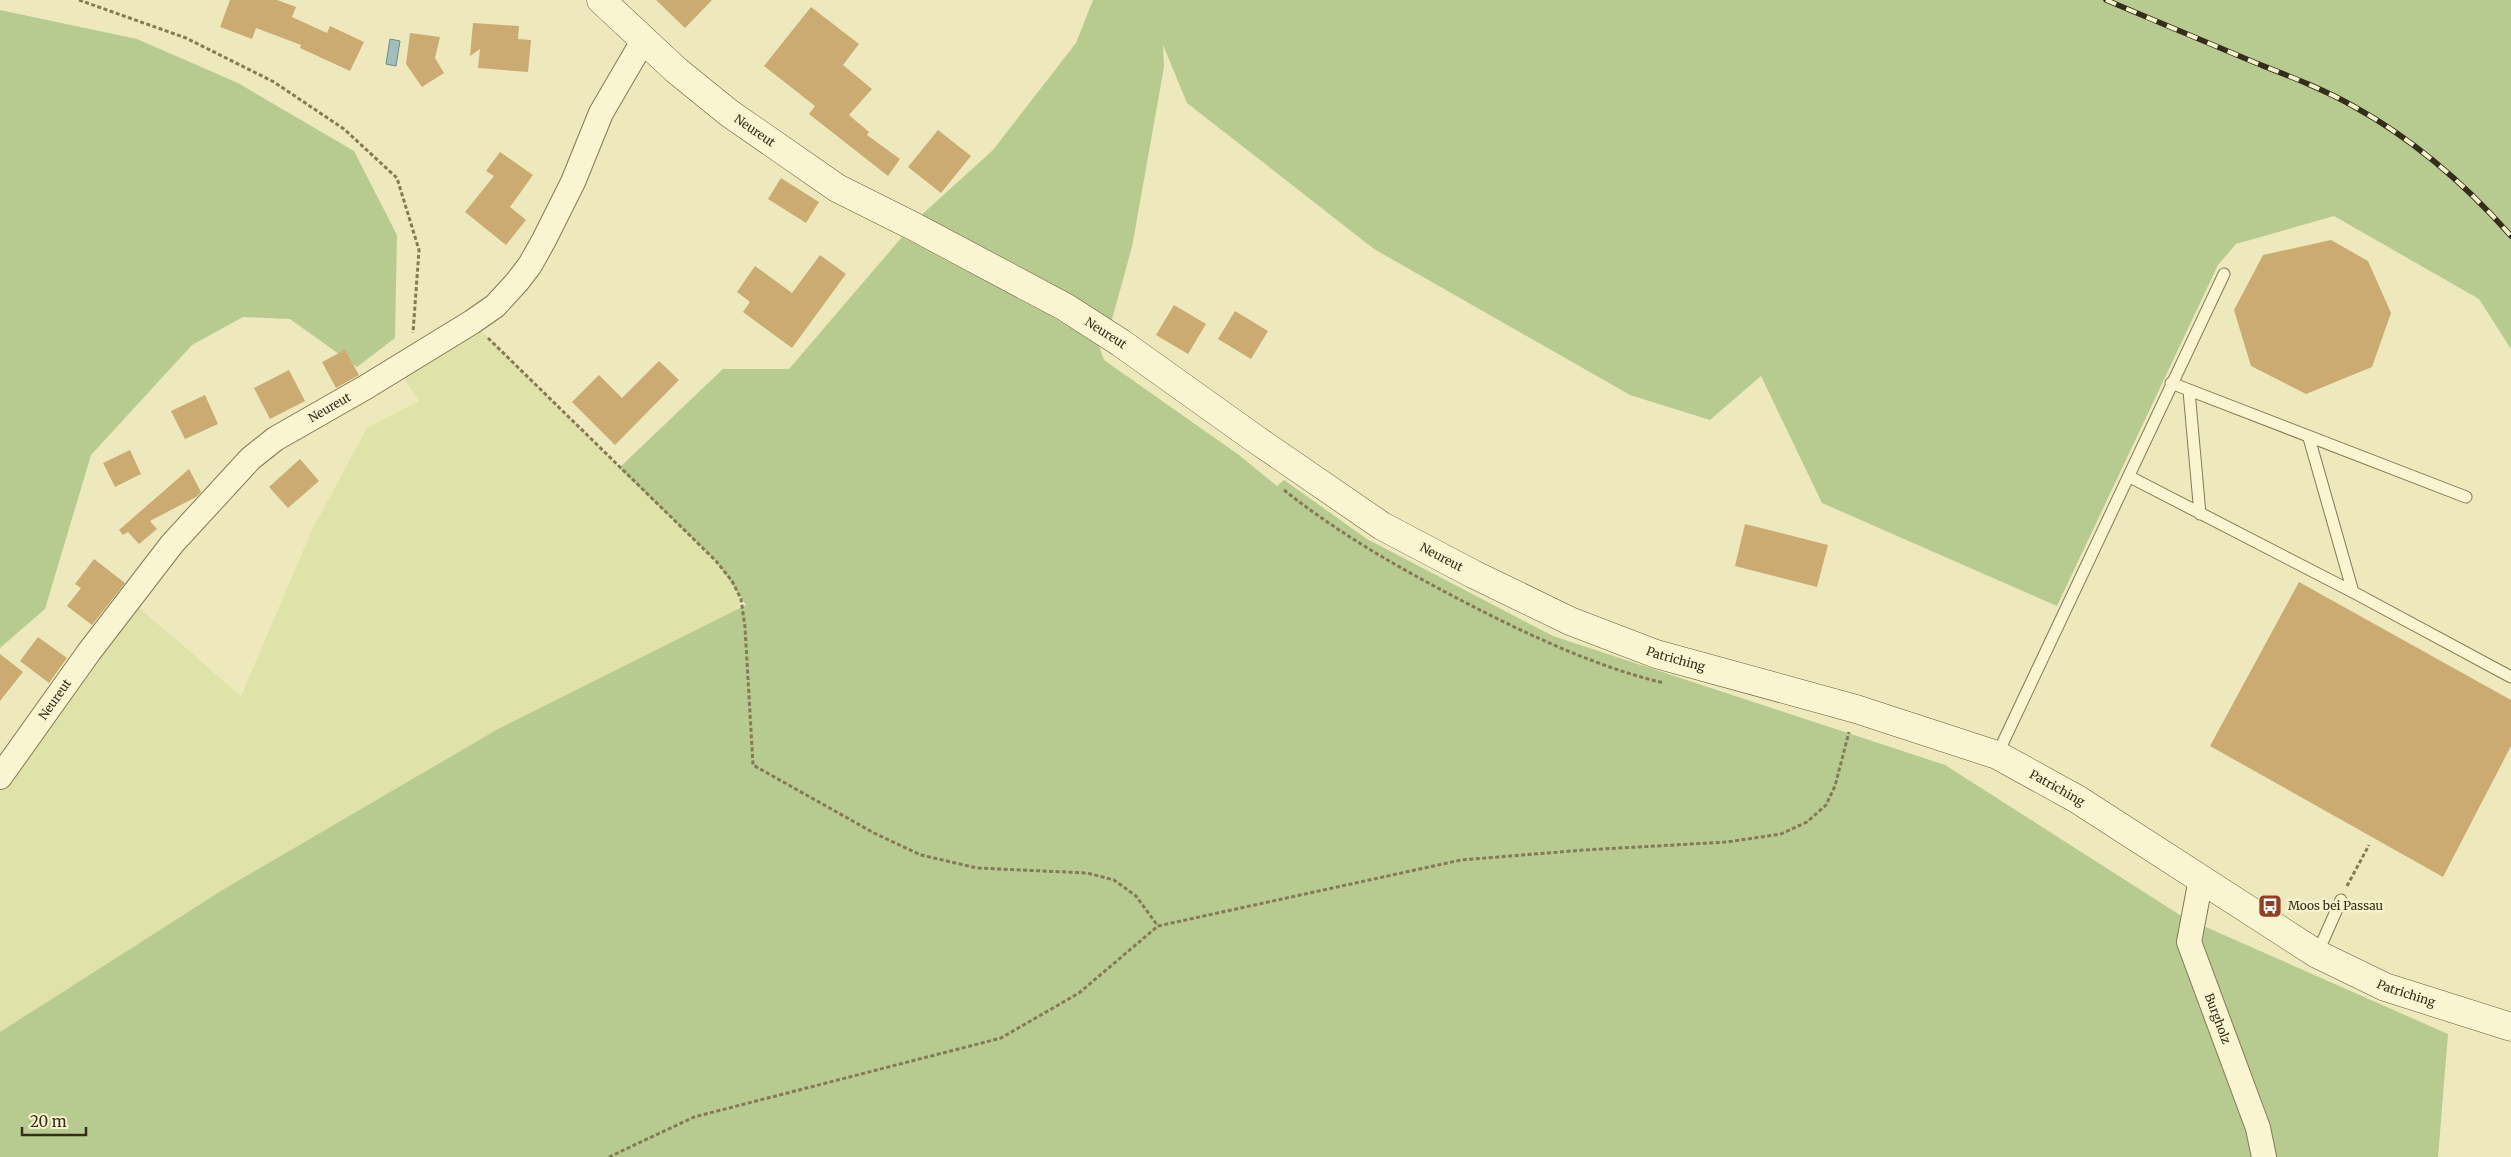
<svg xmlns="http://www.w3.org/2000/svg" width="2511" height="1157" font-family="Merriweather,serif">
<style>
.farmland{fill:#dfe3aa}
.green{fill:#b7cb91}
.water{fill:#a1bebc;stroke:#688c8b}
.building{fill:#ccab72}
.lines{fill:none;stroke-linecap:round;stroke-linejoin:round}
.lane-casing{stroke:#857956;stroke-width:13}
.street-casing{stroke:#857956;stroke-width:26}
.secondary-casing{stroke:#665a3a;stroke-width:29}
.path{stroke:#857956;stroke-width:3;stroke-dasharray:4 2.5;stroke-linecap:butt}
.lane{stroke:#f8f5d0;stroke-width:11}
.street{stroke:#f8f5d0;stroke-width:24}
.secondary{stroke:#f8f5d0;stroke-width:28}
.rail-casing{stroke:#342d1b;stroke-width:5.5}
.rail{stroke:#f5f2cc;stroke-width:4;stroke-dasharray:11;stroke-linecap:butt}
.labels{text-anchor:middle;stroke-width:5;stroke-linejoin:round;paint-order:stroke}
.street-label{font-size:12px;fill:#342d1b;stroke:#f5f2cc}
.poi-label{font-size:12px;fill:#342d1b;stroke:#f5f2cc;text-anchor:start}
</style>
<rect width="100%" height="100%" fill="#ede9bd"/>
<!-- farmland -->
<path class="farmland" d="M472,322l244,239 25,38 -3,10 -240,120 -274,160 -224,143v-255l129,-178 112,97 71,-166 55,-102 52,-27 -22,-33z"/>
<!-- green -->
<path class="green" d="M1093,0h1418v349l-32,-50 -145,-83 -98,28 -18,21 -161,341 -235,-103 -61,-127 -51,44 -80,-25 -256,-146 -187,-146 -24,-58 1,22 -32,180 -21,76 -194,-104 76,-69 83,-107z
M0,10l137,29 101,44 116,68 43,84 -2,103 -38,29 -67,-48 -47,-2 -51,28 -101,110 -46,154 -45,39z
M902,237l149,79 48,30 5,14 135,95 38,31 7,-6 83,59 186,97 392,129 238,152 265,117 -10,123h-2438v-125l224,-143 274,-160 248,-124 -30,-44 -97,-93 104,-99h66z"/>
<!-- water -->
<path class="water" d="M390,39l10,2 -4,25 -10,-2z"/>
<!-- building -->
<path class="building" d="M230,0h47l19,7 -4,10 35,16 3,-7 34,16 -14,29 -50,-23 1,-3 -45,-17 -4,11 -32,-12z
M656,0h56l-27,28z
M811,7l48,37 -16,21 29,24 -23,26 20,17 -2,3 33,24 -12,17 -79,-62 6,-8 -51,-40z
M473,23l46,3 -1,13 13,1 -3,32 -50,-4 2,-19 -10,7z
M410,33l30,4 -5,21 9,15 -22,14 -16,-23z
M938,130l33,26 -30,37 -33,-26z
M500,152l33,23 -23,32 16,13 -20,25 -41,-33 29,-36 -8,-5z
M781,178l38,24 -13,21 -38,-24z
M2331,240l37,21 23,52 -19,54 -66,27 -55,-28 -17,-56 29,-55z
M820,255l26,19 -54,74 -49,-36 7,-10 -13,-10 18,-26 37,27z
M1174,305l32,19 -18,30 -32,-19z
M1235,311l33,20 -17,28 -33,-20z
M345,350l14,25 -23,13 -14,-26z
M659,361l20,19 -64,65 -43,-43 27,-27 23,23z
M289,370l16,31 -35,18 -16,-31z
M205,395l13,29 -33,15 -14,-28z
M130,450l11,24 -26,13 -12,-24z
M300,459l19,22 -31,27 -19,-21z
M189,469l12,23 -5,5 -46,24 7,8 -18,15 -11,-12 -5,3 -4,-5z
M1745,524l83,21 -11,42 -82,-21z
M94,559l31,24 -33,42 -25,-19 14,-18 -6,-4z
M2299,582l212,118v46l-68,131 -233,-131z
M38,637l29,21 -18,25 -29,-22z
M0,654l23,18 -23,29z"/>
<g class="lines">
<!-- lane casing -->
<g class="lane-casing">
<path id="lane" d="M2171,383l295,114
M2189,391l11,123
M2309,438l44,154
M2130,477l223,115 158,85
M1997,755l227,-481
M2317,954l24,-54"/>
</g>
<!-- street casing -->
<g class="street-casing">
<g id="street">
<path id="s1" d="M0,777l89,-125 83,-108 78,-85 25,-20 91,-52 106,-65 23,-16 22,-24 13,-17 14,-25 29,-58 28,-69 42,-72"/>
<path id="s2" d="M2201,879l-12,63 69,186 6,29"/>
</g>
</g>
<!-- secondary casing -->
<g class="secondary-casing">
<g id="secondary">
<path id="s3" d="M601,0l75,70 53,43 108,75 76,38 152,81 56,36 133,95 128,88 91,48 97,47 86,33 200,55 141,46 80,44 240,155 68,33 126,40"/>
</g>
</g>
<!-- path -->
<path class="path" d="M79,0l107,38 88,44 70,47 53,49 22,72 -6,83
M488,338l228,223 16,20 9,18 4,28 8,138 121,68 47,22 56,13 110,5 27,7 22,16 22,30
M1284,490c59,47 124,83 190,117 59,30 126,61 190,76
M2347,886l22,-41
M609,1157l85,-40 307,-79 78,-45 79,-67 303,-66 123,-10 143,-8 54,-8 26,-12 19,-17 9,-19 14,-54"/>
<!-- lane -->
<use href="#lane" class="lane"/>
<!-- street -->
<use href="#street" class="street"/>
<!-- secondary -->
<use href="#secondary" class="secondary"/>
<!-- rail casing -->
<g class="rail-casing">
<path id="rail" d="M2106,0c50,21 100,42 150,63 33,13 67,26 97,43 60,33 113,79 158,130"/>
</g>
<!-- rail -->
<use href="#rail" class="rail"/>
</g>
<!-- icons -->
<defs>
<g id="bus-square" transform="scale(1.25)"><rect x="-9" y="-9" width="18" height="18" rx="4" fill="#933e27" stroke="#f5f2cc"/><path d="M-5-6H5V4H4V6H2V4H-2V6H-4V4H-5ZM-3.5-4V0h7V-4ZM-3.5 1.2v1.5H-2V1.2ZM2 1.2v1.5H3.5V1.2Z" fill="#fff"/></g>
</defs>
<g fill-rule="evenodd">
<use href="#bus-square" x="2270" y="906"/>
</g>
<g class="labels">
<!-- street labels -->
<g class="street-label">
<text dy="4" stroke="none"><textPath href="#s3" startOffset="202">Neureut</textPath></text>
<text dy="4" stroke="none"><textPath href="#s3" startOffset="608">Neureut</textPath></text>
<text dy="4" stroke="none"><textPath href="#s1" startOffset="500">Neureut</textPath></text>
<text dy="4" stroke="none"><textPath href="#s3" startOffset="1012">Neureut</textPath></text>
<text dy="4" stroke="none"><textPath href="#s3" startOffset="1268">Patriching</textPath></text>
<text dy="4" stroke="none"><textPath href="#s1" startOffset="95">Neureut</textPath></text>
<text dy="4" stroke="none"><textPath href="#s3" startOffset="1672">Patriching</textPath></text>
<text dy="4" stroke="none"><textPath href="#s3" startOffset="2078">Patriching</textPath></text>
<text dy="4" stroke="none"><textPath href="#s2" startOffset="146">Burgholz</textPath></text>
</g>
<!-- poi labels -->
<g class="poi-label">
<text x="2288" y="910">Moos bei Passau</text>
</g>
</g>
<!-- scale -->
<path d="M22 1127v8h64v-8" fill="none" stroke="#342d1b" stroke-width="2.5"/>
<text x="30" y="1127" font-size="15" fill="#342d1b" stroke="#f5f2cc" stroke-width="4" paint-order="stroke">20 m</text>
</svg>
